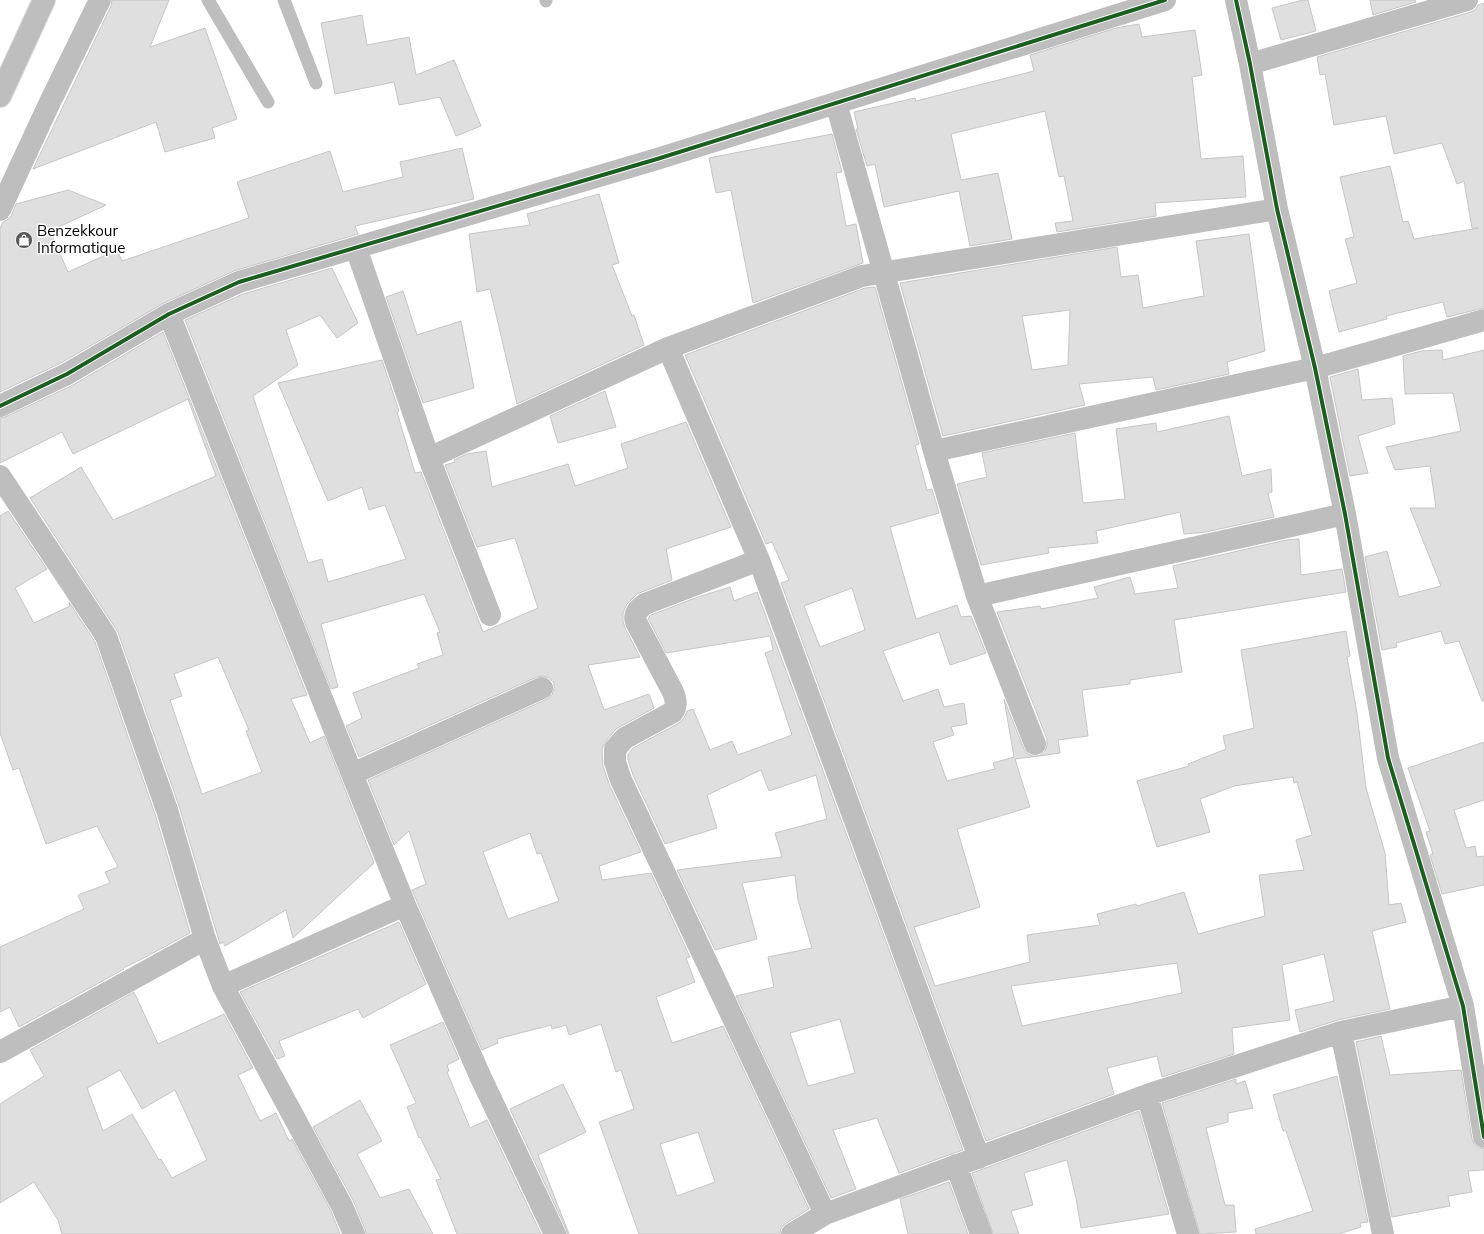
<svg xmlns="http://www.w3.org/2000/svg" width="1484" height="1234" font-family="Mulish,sans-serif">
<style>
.building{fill:#dfdfdf;stroke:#c6c6c6;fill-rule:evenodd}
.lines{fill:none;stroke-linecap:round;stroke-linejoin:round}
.trunk-casing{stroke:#dbdbdb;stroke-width:24}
.service{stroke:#bebebe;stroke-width:13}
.minor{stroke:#bebebe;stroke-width:22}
.trunk{stroke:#bebebe;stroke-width:22}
.cycleway-casing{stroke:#fff;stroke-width:6}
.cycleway{stroke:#1b5e20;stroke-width:4}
.labels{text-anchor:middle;stroke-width:3;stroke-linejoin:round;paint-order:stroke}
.poi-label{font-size:15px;fill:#000;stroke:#fff;text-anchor:start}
</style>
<rect width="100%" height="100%" fill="#fff"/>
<!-- building -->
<path class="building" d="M112,0h57l-19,47 55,-19 32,91 -25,9 3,10 -50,14 -9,-30 -123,47 78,-163z
M1303,0h5l8,31 -35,9 -9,-32z
M1370,0h45l1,2 -43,13z
M1484,3v305l-37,9 -4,-15 -57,14 1,3 -48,13 -10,-41 28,-8 -12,-44 9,-2 -14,-60 50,-11 13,56 5,-1 6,18 65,-11h-7l-8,-47 -7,3 -15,-41 -48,11 -8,-38 -52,9 -9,-51 -5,1 -3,-18 154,-45 5,-3 2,-4z
M362,15l5,30 42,-8 7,38 38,-15 27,66 -25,10 -16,-39 -41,8 -5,-23 -59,12 -14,-71z
M1139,24l3,13 53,-7 7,45 -10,2 9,82 42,-3 3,41 -91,6 1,13 -99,16 -2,-9 18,-2 -9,-45 -5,1 -14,-66 -94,23 10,46 37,-7 14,66 -42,7 -11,-55 -75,16 -9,-43 -8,2 -11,-37h2l-4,-17 61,-14 1,3 118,-30 -4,-16 86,-27z
M832,134l10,38 -6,1 10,53 10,-2 7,39 -110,40 -22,-113 -15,3 -7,-35z
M462,148l12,51 -119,27 3,8 -124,37 -70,32 -103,60 -61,29v-163l3,-7 4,-2 4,-4 5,-12 52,-14 38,15 -56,26 18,41 49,-22 5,11 127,-43 -12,-36 93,-31 13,41 60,-15 -3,-15z
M599,194l20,69 -7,2 20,51 2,-1 10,30 -127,59 -27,-115 -13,3 -8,-58 61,-9 -3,-11z
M1249,234l16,117 -38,11 2,12 -73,16 -3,-13 -74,7 6,21 -142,31 -43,-153 217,-36 4,30 17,-2 5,33 61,-12 -8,-55zM1070,310l-2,55 -36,5 -10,-54z
M332,268l26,55 -21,15 -17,-23 -34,15 12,35 -45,31 55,167 14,-4 6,23 78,-23 -21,-54 -16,5 -7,-23 -34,14 -50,-118 104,-23 17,51 -2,1 18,61 6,-1 62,160 55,-24 -23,-70 -38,9 -32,-82 10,-3 -1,-2 13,-6 19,-3 6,36 76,-23 7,22 53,-18 -7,-24 65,-22 45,105 -65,22 6,31 -35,14 -10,10 -4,9v8l2,7 15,29 -52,8 16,45 45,-16 5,14 -38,21 -10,12 -4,8 1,17 6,18 32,68 -42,14 3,14 49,-7 39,84 -4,1 9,24 -39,15 16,46 51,-17 86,183 -24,15 -4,4 -1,6h-141l-40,-112 35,-13 -13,-39 -5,2 -15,-48 -32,11 -3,-10 -14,4 -1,-4 -54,14 1,4 -16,7 -70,-160 14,-6 -17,-53 -15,14 -26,-65 179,-81 5,-4 2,-6v-6l-5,-5 -6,-2 -6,1 -178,80 -13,-31 16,-8 -9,-25 66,-25 -2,-4 26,-9 -6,-22 3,-1 -16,-38 -103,30 17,63 -7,2 -146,-369 58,-26zM530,833l7,21 4,-1 18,48 -51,18 -25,-67zM698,1132l17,50 -38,14 -17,-52z
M875,287l44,157 -4,1 12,45 5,-1 7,24 -49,14 26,92 41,-14 4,12 10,-1 15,37 -36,12 -11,-33 -56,19 20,50 35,-12 6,18 20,-4 3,21 -16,3 3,8 -21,7 14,39 48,-12 -2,-6 21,-6 -10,-58 20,50 4,5 5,2h6l-24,3 15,48 -73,22 23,78 -66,20 21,59 95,-24 -3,-27 73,-10 -3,-11 39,-10 1,2 47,-14 14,42 67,-18 -6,-41 45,-5 -8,-30 16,-5 -15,-53 -3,1 -1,-6 -59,9 -34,13 10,33 -53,15 -20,-66 52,-15 -1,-2 38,-15 -3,-13 31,-8 -13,-78 105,-19 4,25 -3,1 10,56 9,75 19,65 4,52 12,-2 5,19 -34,9 18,78 -52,11 -38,12 -5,-22 39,-9 -10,-47 -42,11 8,55 -58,8 2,26 -72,23 -5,-21 -50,12 7,26 -128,47 -205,-558 8,-3 -17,-38 -6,2 -81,-189 180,-67zM852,588l13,42 -45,17 -16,-41zM1177,963l5,30 -160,33 -11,-40z
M403,291l14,44 44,-14 13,67 -51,15 -37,-106z
M163,332l144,363 -16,4 19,44 14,-7 50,127 -81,75 -7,-28 -61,36 -2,-4 -3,2 -41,-138 -61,-174 -88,-134 51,-31 32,53 103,-44 -28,-77 -115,55 -11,-22 -62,31v-45l5,-1 68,-32zM218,657l31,73 -3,1 16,41 -60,22 -32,-94 12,-4 -8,-22z
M1442,350l1,10 41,-10v351h-2l-23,-60 -14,3 -4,-13 -45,12 1,4 -15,3 -17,-93 22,-6 12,46 42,-11 -31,-78h26l-6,-42 -35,4 -9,-23 75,-16 -8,-38 -48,1 -2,-38 18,-5z
M1358,369l4,31 30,-2 3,26 -37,12 10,37 -18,3 -20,-99z
M605,391l11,36 -58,16 -8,-27z
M1229,416l13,60 29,-7 1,23 -4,1 6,24 -68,15 -22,2 -4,-22 -84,19 2,12 -50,5 1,5 -68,12 -24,-81 30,-7 -5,-24 93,-20 8,70 42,-4 -9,-70 40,-6 1,9z
M8,511l39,58 -32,19 19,35 36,-17 -1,-4 26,40 60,172 35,119 -50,27 -17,8 1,1 -105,58 -9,-20 -10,5v-65l84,-38 -6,-14 32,-12 -5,-11 13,-5 -21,-41 -51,18 -27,-76 -6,2 -13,-37v-217z
M1299,539l2,36 41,-6 4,23 -172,28 8,52 -52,8v4l-48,6 6,46 -30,4 2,13 -21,3 6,-5 2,-6v-6l-50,-127 43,-6 1,3 57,-11 -4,-11 36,-10 5,17 43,-6 -5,-22 113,-26z
M730,587l4,14 23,-9 206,558 -64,23 -22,-55 -44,12 23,59 -25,9 -95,-202 38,-9 -6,-30 44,-9 -14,-48 -3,-25 -53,8 15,56 -42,11 -38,-80 105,-13 -7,-24 52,-14 -11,-44 -47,16 -8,-21 -54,25 10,33 -52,16 -32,-69 -5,-15v-6l5,-6 46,-25 5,-5 3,-7 6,-2 17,41 22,-9 6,14 54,-20 -27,-82 8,-3 -3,-14 -104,17 -18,-35 3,-3 47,-18zM840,1019l15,54 -47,13 -18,-53z
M1484,742v58l-30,10 12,38 9,-2 2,11 7,-1v29l-42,9 -12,-39 3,-1 -7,-22 4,-1 -22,-63z
M399,922l27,62 -63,34 -5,-9 -79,32 6,15 -8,3 -37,-67z
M134,992l24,52 66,-30 29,54 -15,7 22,46 16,-8 13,28 3,-2 39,72 9,23h-278l-4,-14 -24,-38 -34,21v-99l44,-28 -14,-26zM120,1070l22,39 33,-19 32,70 -35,18 -11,-19 -2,1 -27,-46 -29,17 -16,-43z
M443,1022l16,37 -12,6 2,6 -2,1 23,56 17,-8 54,114h-84l-21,-54 5,-1 -21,-42 -1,1 -12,-31 9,-4 -26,-58z
M1381,1036l9,39 71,-5 11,69 3,6 4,3 5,1v21l-16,1 4,21 -24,4 2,10 -58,11 -36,-175z
M1337,1076l31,146 -8,1 1,4 -22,7h-83l-1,-5 58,-18 -27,-80h-3l-10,-36z
M1236,1079v5l9,-3 8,27 -25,5v9l-22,6 19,77h9l2,27 -36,2 -38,-131z
M563,1084l23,48 -48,23 31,79h-2l-1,-5 -56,-120z
M360,1100l22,41 -25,13 23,44 29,-9 24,45h-67l-1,-5 -12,-29 -40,-73z
M1139,1111l30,103 -88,14 -5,-30 -9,-38 -43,13 9,32 -22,6 8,23h-26l-21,-61z
M949,1182l19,52h-60l-8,-35z"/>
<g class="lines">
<!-- trunk casing -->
<g class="trunk-casing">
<path id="trunk" d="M0,96l44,-96"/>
</g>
<!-- service -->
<path class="service" d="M208,0l60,102
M284,0l32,83
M546,0v1"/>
<!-- minor -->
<path class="minor" d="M1236,0l14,64 27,145 38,159 30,146 43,244 75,248 21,131
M1250,64l217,-64
M836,103l98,348
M0,210l50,-108 50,-102
M356,248l73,210 61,157
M169,314l183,460 190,-86
M668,348l91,212 220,598
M0,406l67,-32 102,-60 70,-32 418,-123 508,-159
M429,458l239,-110 194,-72 415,-67
M0,476l106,160 61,174 38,129 18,47 119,220 12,28
M759,560l-114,44c-6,5 -12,9 -9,18l37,70c3,7 4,14 0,20l-48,26 -10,11v13l6,18 204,434
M977,596l368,-82
M1035,744l-58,-148 -43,-145 381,-83 169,-48
M352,774l53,131 76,173 74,156
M223,986l182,-81
M1341,1032l42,202
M0,1052l205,-113
M1147,1095l41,139
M956,1165l25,69
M792,1234l33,-20 322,-119 194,-63 122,-26"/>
<!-- trunk -->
<use href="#trunk" class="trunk"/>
<!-- cycleway casing -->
<g class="cycleway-casing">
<path id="cycleway" d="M1236,0l14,64 27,145 38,159 30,146 43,244 75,248 21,131
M0,406l67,-32 102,-60 70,-32 418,-123 508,-159"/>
</g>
<!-- cycleway -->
<use href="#cycleway" class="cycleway"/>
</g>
<!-- icons -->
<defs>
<g id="shop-disc" transform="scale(0.9)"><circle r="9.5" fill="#595959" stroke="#fff"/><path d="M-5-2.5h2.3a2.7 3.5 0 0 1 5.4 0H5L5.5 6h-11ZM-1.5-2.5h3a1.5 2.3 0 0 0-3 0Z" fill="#fff"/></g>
</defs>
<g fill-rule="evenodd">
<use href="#shop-disc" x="24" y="240"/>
</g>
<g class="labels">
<!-- poi labels -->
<g class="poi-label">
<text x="37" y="236">Benzekkour<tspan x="37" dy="17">Informatique</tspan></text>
</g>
</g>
</svg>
